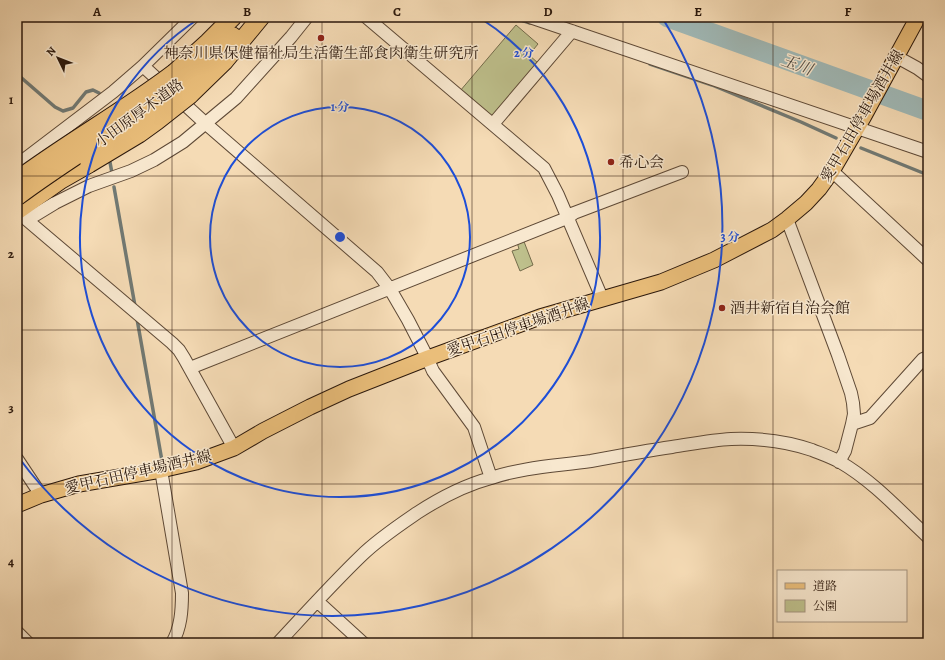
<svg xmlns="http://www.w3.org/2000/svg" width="945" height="660" font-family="Alegreya,'Noto Serif JP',serif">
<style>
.green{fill:#bec08c;stroke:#746c4c}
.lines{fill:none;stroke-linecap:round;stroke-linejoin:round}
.stream{stroke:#717973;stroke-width:3.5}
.river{stroke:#a0b9b7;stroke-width:20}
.minor-casing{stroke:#5e4936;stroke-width:14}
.major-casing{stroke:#2b180c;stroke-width:17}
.highway-casing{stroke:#2b180c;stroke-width:19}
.minor{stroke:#f8e8cf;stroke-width:12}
.major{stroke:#eabe7a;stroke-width:15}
.highway{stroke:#eabe7a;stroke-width:17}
.highway-bridge-casing{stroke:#2b180c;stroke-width:19;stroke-linecap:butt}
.highway-bridge{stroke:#eabe7a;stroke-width:17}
.grid{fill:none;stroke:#2b180c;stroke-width:1;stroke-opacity:0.55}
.ring{fill:none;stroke:#1d4ed8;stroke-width:2}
.poi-dot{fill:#8f2418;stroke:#f8e8cf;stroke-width:1.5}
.labels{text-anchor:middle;stroke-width:3;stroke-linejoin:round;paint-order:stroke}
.poi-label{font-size:15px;fill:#2b180c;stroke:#f8e8cf;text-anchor:start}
.street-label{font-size:15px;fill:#2b180c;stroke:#f8e8cf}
.water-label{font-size:16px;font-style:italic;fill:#545048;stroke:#f8e8cf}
.centre{fill:#1d4ed8;stroke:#f8e8cf;stroke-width:2}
.ring-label{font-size:12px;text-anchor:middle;font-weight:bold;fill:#1d4ed8;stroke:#f8e8cf;stroke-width:3;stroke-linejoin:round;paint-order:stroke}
.neatline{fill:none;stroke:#2b180c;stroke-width:1.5}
.grid-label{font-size:13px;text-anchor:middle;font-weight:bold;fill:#2b180c}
</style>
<rect width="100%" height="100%" fill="#f5dbb5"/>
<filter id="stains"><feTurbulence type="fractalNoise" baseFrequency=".005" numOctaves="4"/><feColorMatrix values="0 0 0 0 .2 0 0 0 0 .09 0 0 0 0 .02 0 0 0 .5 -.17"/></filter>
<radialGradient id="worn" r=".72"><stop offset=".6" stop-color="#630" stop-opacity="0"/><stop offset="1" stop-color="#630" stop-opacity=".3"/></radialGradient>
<!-- green -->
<path class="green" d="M516,25l22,19 -9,11 9,8 -45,52 -5,1 -28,-25z
M523,239l10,26 -13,6 -8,-20 7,-2 -2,-7z"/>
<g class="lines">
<!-- stream -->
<path class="stream" d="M512,17l18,6
M17,27l8,-10
M650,64l62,21 89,37 35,16
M17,74l38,33 8,4 10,-3 13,-16 7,-2 6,3
M861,148l67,27
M109,157l3,16
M114,187l21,119
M137,319l25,142"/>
<!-- river -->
<path class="river" d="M667,17l261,94"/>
<!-- minor casing -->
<g class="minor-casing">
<path id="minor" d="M366,17l178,151 14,27 44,103
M530,17l398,135
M897,57l20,11 11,8
M143,66l62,57 172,149 13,17 18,31 17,33 8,18 41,56 17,51
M493,124l79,-93
M17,165l96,-73 30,-26 50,-49
M832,171l96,89
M787,219l51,136 13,38 2,10 1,11 -2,10 -7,27 -6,11
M190,368l377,-150 7,-5 108,-41
M852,424l18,-6 53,-59 5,-2
M234,448l-50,-90 -5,-8 -7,-7 -145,-123 28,-17 34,-17 42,-15 23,-11 29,-18 53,-44 55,-61 16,-20
M17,459l24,36
M161,470l21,123c0,17 -1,35 -10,50
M317,601l46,42
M17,632l11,11
M278,643c27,-29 54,-59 83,-87 16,-16 37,-30 56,-43 23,-15 48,-28 74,-35 33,-11 66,-12 100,-17 27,-5 54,-10 81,-14 20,-3 39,-7 59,-8 28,-1 55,2 81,11 10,4 19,7 28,12 33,19 60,49 88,75"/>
</g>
<!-- major casing -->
<g class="major-casing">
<path id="major" d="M17,505l24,-10 38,-11 82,-14 35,-8 38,-14 29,-17 47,-24 39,-18 79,-31 112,-41 121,-35 53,-22 58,-30 15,-11 19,-16 13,-14 13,-18 32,-55 54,-99"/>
</g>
<!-- highway casing -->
<g class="highway-casing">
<path id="highway" d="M175,72l33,-30 25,-25
M182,82l34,-29 17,-17
M190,95l34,-33 37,-45
M17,211l44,-31 28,-16"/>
</g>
<!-- minor -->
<use href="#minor" class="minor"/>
<!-- major -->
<use href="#major" class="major"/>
<!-- highway -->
<use href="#highway" class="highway"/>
<!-- highway-bridge casing -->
<g class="highway-bridge-casing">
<path id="highway-bridge" d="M89,164l50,-30 18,-13 33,-26
M17,180c51,-38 107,-69 158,-108
M17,197c53,-40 113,-73 165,-115"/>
</g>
<!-- highway-bridge -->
<use href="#highway-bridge" class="highway-bridge"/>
</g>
<!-- grid -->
<path class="grid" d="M172,17v626M322,17v626M472,17v626M623,17v626M773,17v626M17,176h911M17,330h911M17,484h911"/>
<!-- distance rings -->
<g class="ring">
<circle cx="340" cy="237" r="130"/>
<path d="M480 18A260 260 0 1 1 200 18"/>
<path d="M663 19A390 390 0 0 1 19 458"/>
</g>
<!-- markers -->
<g class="poi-dot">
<circle cx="321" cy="38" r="4"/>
<circle cx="611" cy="162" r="4"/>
<circle cx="722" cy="308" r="4"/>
</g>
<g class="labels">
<!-- poi labels -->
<g class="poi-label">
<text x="321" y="58" text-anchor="middle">神奈川県保健福祉局生活衛生部食肉衛生研究所</text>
<text x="619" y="167">希心会</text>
<text x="730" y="313">酒井新宿自治会館</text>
</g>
<!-- street labels -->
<g class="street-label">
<text transform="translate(139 113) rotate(-36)" y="5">小田原厚木道路</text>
<text transform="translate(862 116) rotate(-60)" y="5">愛甲石田停車場酒井線</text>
<text transform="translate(518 327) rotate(-19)" y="5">愛甲石田停車場酒井線</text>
<text transform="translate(138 472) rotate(-13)" y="5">愛甲石田停車場酒井線</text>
</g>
<!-- water labels -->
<g class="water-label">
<text transform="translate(797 64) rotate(20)" y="6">玉川</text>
</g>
</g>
<circle cx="340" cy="237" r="6" class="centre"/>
<g class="ring-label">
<text x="524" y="57">2 分</text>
<text x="340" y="111">1 分</text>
<text x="730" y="241">3 分</text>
</g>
<!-- margin -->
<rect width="945" height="660" fill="none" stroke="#f5dbb5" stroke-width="44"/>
<!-- legend -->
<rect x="777" y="570" width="130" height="52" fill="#f8e8cf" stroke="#a69581"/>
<rect x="785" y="583" width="20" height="6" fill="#eabe7a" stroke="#a69581"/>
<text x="813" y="590" font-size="12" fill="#2b180c">道路</text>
<rect x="785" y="600" width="20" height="12" fill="#bec08c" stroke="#a69581"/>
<text x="813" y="610" font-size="12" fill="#2b180c">公園</text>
<!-- north arrow -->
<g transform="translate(58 58) rotate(313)" stroke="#f8e8cf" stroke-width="3" paint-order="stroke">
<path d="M0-3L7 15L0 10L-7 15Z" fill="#2b180c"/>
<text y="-6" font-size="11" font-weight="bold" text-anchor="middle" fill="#2b180c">N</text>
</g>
<rect x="22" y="22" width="901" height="616" class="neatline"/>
<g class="grid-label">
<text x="97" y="16">A</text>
<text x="247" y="16">B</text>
<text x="397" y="16">C</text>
<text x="548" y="16">D</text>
<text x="698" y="16">E</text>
<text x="848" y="16">F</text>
<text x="11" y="104">1</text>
<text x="11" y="258">2</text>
<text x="11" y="412">3</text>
<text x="11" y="566">4</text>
</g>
<rect width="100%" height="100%" filter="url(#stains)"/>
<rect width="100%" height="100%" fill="url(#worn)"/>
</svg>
